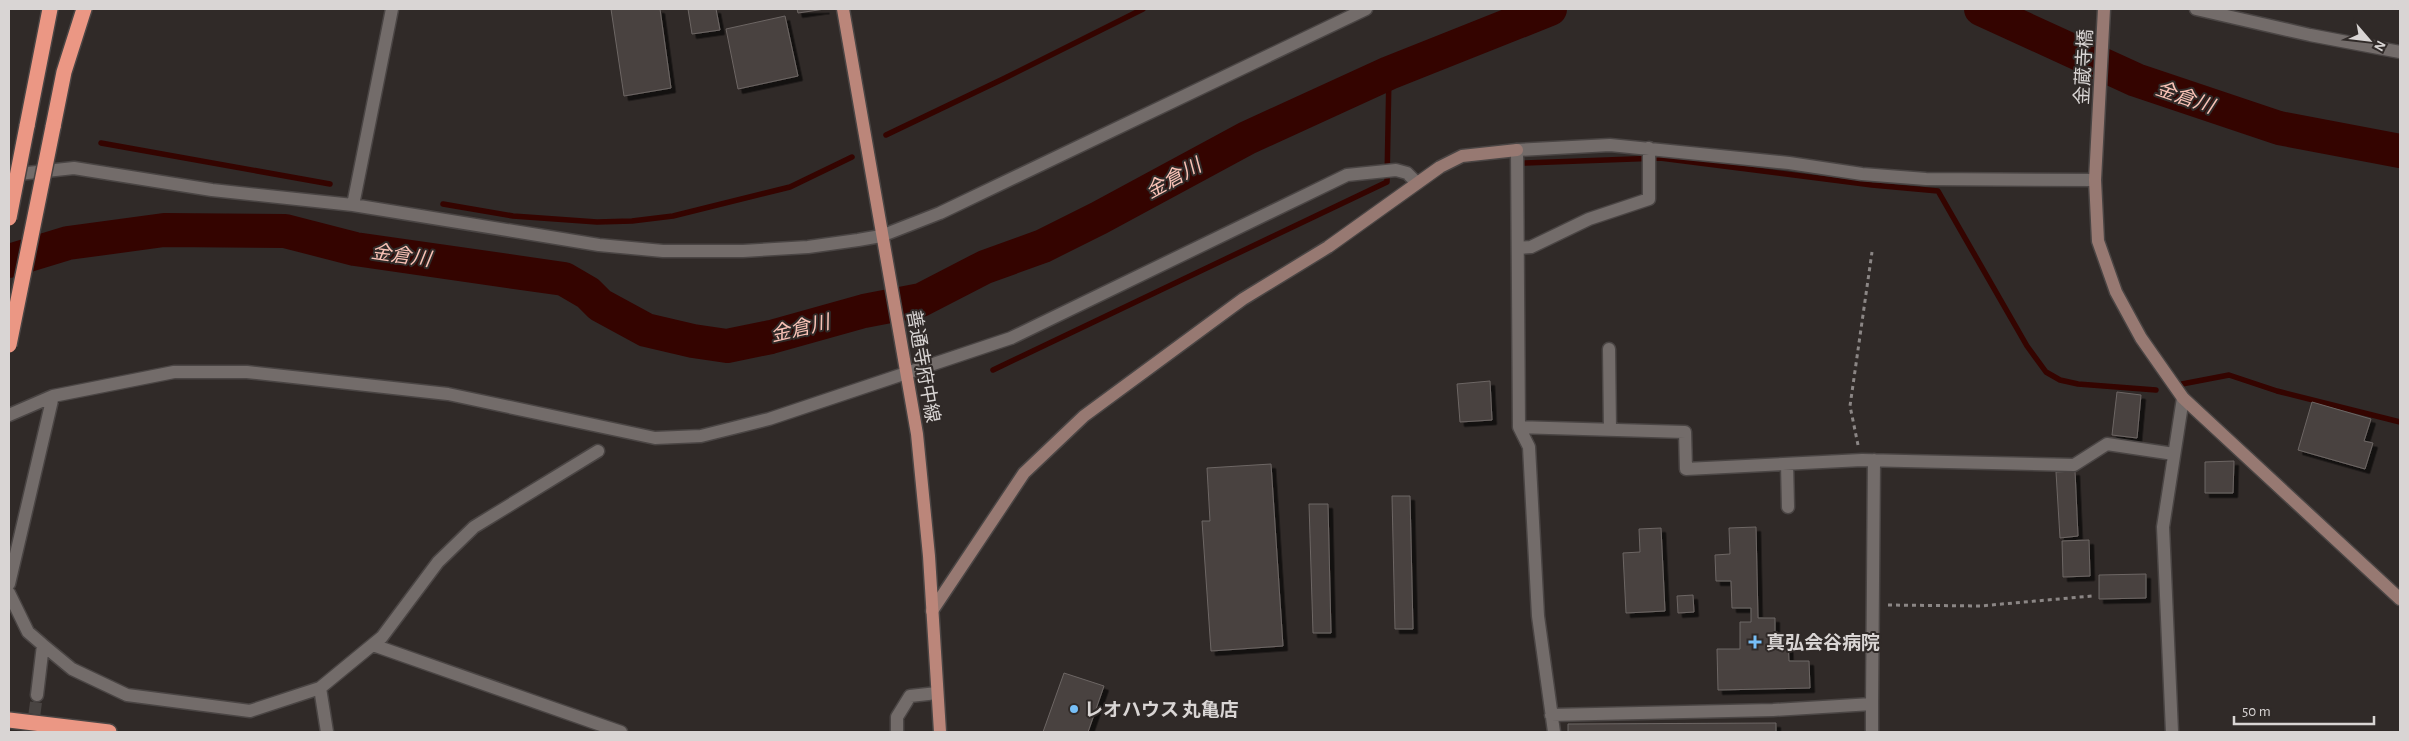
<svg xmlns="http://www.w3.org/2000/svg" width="2409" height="741" font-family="'Alegreya Sans','Noto Sans JP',sans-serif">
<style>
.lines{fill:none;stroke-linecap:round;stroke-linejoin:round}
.stream{stroke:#340400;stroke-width:5.5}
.river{stroke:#340400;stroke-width:34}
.building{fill:#484240;stroke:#6d6664;filter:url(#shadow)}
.street-tunnel{stroke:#494442;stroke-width:12;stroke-dasharray:12 6;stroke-linecap:butt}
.street-casing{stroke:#4a4544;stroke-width:15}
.secondary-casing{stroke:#4a4544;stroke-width:15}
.primary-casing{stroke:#4a4544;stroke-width:15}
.highway-casing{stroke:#4a4544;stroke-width:18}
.path{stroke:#8b8685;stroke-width:3;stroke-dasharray:4 4;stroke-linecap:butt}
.street{stroke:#736c6a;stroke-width:12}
.secondary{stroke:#977972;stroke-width:12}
.primary{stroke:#bb867a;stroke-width:12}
.highway{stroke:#eb9784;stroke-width:15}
.highway-bridge-casing{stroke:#4a4544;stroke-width:18;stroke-linecap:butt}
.highway-bridge{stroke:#eb9784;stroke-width:15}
.poi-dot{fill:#77bff7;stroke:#302a28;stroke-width:2}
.labels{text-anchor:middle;stroke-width:4;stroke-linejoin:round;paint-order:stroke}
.street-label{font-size:19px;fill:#d9d5d4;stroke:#302a28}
.poi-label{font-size:19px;font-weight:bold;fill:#d9d5d4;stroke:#302a28;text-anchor:start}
.water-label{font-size:20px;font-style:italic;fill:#f9c2b6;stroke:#302a28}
</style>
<defs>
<filter id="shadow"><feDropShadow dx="4.5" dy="4.5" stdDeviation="0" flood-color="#0009"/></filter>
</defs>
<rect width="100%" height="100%" fill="#302a28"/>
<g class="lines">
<!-- stream -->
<path class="stream" d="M886,135l117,-56 140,-70
M101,143l229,41
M1525,163l135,-5 212,27 66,6 89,155 19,26 14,8 18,4 78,6
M443,204l70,12 84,6 35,-1 41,-5 117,-29 62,-30
M993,370l394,-188 2,-109
M2182,384l47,-9 48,16 123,31"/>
<!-- river -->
<path class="river" d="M1981,9l155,71 143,48 121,23
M9,261l59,-18 96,-13 121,1 70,18 209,30 24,14 12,12 46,25 47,11 34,5 44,-9 93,-26 57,-11 64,-33 58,-21 56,-28 148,-80 142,-65 161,-64"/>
</g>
<!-- building -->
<path class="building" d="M611,9h49l11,79 -47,8z
M688,9h28l4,21 -28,4z
M797,9h28l-27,4z
M785,16l13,60 -60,13 -12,-60z
M1490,381l2,39 -32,2 -3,-38z
M2117,392l24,3 -4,43 -25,-3z
M2312,402l59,17 -7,22 9,2 -8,26 -67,-19z
M2234,461l-1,32h-28v-31z
M1271,464l12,182 -72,5 -9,-130h8l-3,-53z
M2075,471l3,65 -18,2 -4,-66z
M1392,496h18l3,133h-18z
M1309,504h19l3,129h-18z
M1756,527l2,91h17v22h13l1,21h20l1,27 -92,2 -1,-41h23v-27h11v-14h-19l-1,-27h-15l-1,-26 15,-1 -1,-26z
M1661,528l4,83 -39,2 -3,-60 17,-1 -1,-23z
M2089,540l1,36 -27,1 -1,-36z
M2146,574v24l-47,1v-24z
M1693,595l1,17 -16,1 -1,-17z
M1064,673l40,13 -16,46h-45z
M1776,723v9h-208v-8z"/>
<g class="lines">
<!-- street-tunnel -->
<path class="street-tunnel" d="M32,732l5,-37"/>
<!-- street casing -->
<g class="street-casing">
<path id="street" d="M2196,9l114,26 90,17
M9,175l65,-7 138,22 141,15 246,40 64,6h80l65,-4 50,-7 23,-4 59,-23 426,-204
M353,205l39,-196
M1518,248l13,-1 58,-28 60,-20v-51
M1609,349l1,81
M9,415l44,-19 121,-24h73l201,22 207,44 46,-2 68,-17 242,-81 336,-163 49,-5 11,3 10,10
M1519,427l166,5 1,37 176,-9 212,5 33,-21 67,10
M1787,464l1,43
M9,584l44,-188
M9,593l19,39 15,13 29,24 55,26 123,16 70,-23
M373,645l248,87
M37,695l6,-50
M1872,704l2,-244
M1551,715l222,-5 99,-6v28
M327,732l-7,-44 62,-51 56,-75 36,-35 124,-76
M897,732v-15l13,-21 27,-3
M1554,732l-16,-116 -9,-169 -10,-20 -2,-277 93,-5 179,18 73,11 64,5 169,1
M2172,732l-9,-205 20,-129"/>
</g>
<!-- secondary casing -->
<g class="secondary-casing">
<path id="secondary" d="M2104,9l-9,171 3,61 18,51 25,46 42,60 217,201
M932,611l92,-138 60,-57 159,-117 85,-52 112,-80 22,-11 55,-6"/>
</g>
<!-- primary casing -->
<g class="primary-casing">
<path id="primary" d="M843,9l74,425 12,122 11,176"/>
</g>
<!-- highway casing -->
<g class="highway-casing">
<path id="highway" d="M27,126l23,-117
M53,127l11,-55 20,-63
M9,720l100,12"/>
</g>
<!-- path -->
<path class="path" d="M1858,445l-8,-39 22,-154
M1888,605l92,1 112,-10"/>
<!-- street -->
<use href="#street" class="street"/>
<!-- secondary -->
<use href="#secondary" class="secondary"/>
<!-- primary -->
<use href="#primary" class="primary"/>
<!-- highway -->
<use href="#highway" class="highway"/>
<!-- highway-bridge casing -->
<g class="highway-bridge-casing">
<path id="highway-bridge" d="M9,218l18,-92
M9,345l44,-218"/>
</g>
<!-- highway-bridge -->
<use href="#highway-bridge" class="highway-bridge"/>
</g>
<!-- markers -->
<g class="poi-dot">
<path d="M1752.5 634.5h5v5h5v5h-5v5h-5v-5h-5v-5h5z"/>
<circle cx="1074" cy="709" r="5"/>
</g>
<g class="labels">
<!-- street labels -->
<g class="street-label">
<text transform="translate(2083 67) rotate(-87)" y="7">金蔵寺橋</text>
<text transform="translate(924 366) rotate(80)" y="7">善通寺府中線</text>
</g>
<!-- poi labels -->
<g class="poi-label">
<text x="1766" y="649">真弘会谷病院</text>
<text x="1084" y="716">レオハウス 丸亀店</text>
</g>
<!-- water labels -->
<g class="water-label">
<text transform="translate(2185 97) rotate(19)" y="7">金倉川</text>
<text transform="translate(1173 178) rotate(-29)" y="7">金倉川</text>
<text transform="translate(401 255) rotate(8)" y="7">金倉川</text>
<text transform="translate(800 328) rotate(-13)" y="7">金倉川</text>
</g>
</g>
<!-- border -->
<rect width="2409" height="741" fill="none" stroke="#d9d5d4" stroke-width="20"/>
<!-- north arrow -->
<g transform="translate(2369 40) rotate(118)" stroke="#302a28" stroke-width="4" paint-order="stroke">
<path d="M0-4L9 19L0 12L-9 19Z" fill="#d9d5d4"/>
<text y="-8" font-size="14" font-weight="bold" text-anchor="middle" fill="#d9d5d4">N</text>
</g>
<!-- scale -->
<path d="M2234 716v8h140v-8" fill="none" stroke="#d9d5d4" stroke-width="2.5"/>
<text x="2242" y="716" font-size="15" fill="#d9d5d4" stroke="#302a28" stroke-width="4" paint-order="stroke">50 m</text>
</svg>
